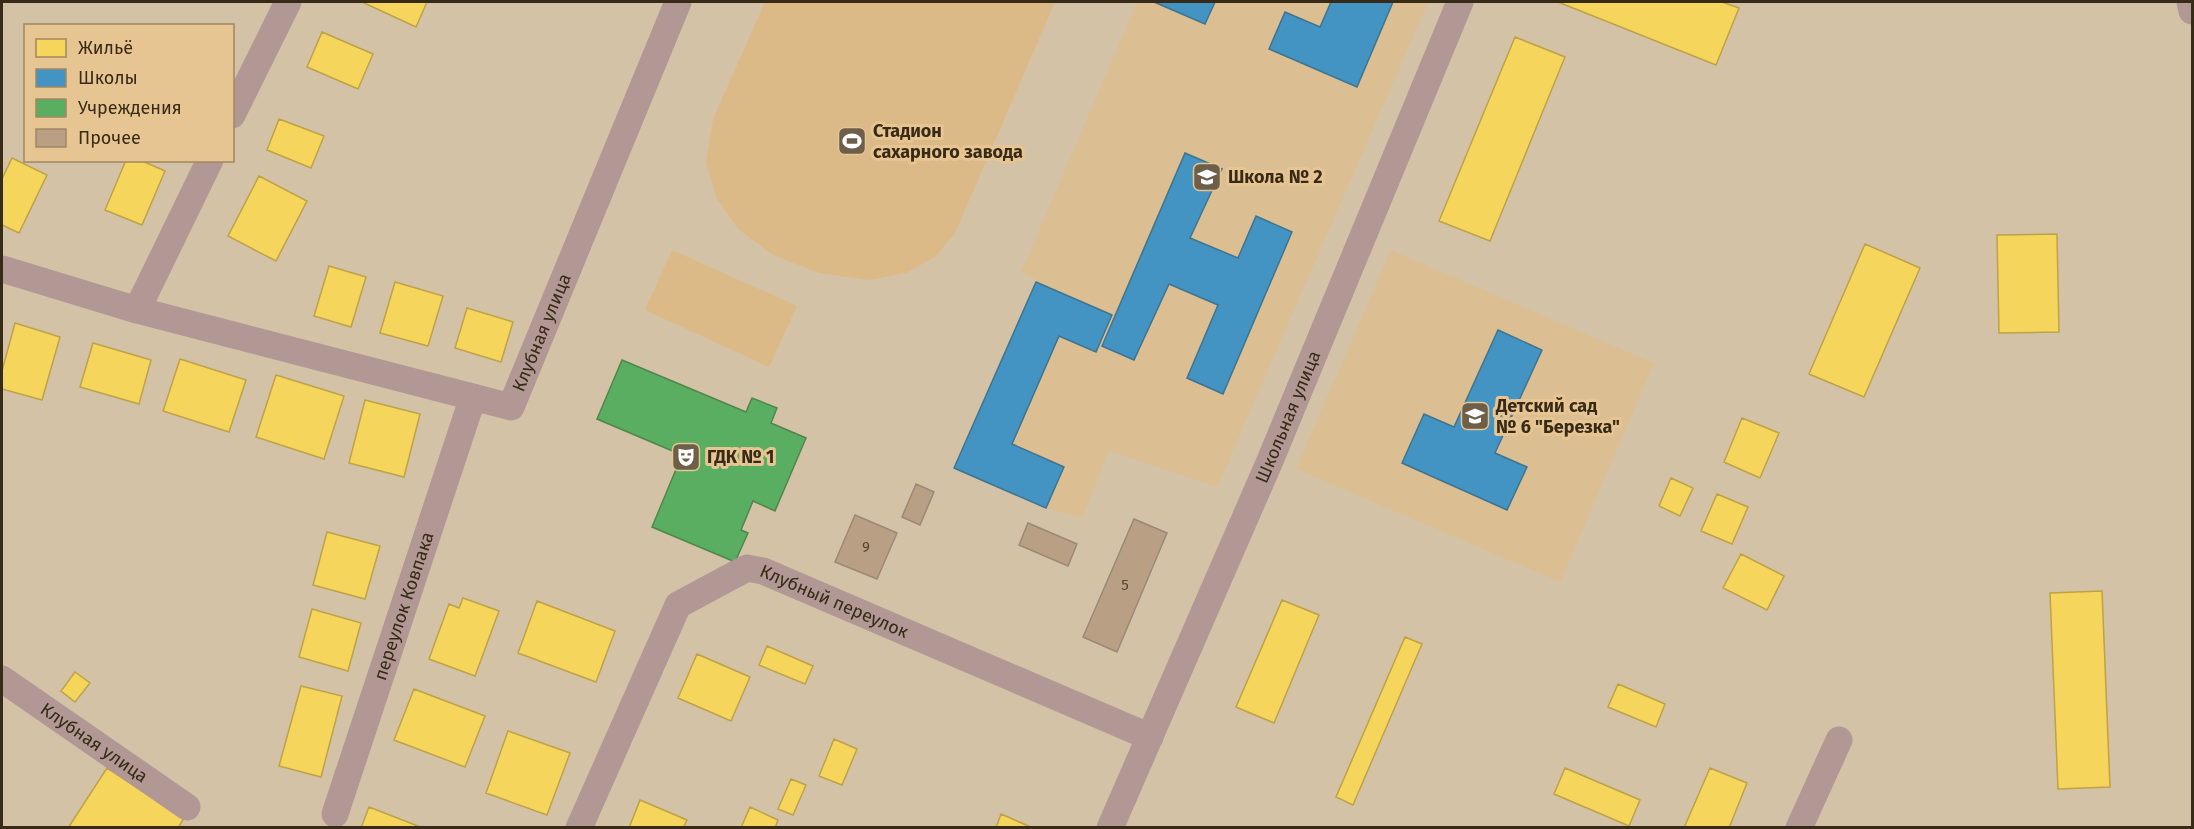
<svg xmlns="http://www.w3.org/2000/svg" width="2194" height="829" font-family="'Fira Sans',sans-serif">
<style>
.built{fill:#dbbe92}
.green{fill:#dbba87}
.homes{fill:#f6d55c;stroke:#bda247;stroke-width:1.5}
.schools{fill:#4393c3;stroke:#3f748f;stroke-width:1.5}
.public{fill:#5aae61;stroke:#50864a;stroke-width:1.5}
.building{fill:#b99f83;stroke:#9a8976;stroke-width:1.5}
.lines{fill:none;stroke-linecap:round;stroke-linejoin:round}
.minor{stroke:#b19895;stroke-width:27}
.labels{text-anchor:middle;stroke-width:6;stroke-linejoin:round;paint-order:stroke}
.number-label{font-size:15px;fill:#584731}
.poi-label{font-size:18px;font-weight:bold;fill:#372a16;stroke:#e7c593;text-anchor:start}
.street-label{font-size:18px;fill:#372a16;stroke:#e7c593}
</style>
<rect width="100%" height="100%" fill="#d4c2a6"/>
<!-- built -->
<path class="built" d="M1137,2h291l-211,485 -108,-36 -27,67 -36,-10 -3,-3 -89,-37 83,-188 -16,-8z
M1391,250l263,113 -94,219 -264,-113z"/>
<!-- green -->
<path class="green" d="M765,2h290l-100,231 -20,24 -29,16 -37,7 -50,-7 -46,-18 -35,-26 -21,-30 -11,-36 7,-44z
M672,250l125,56 -28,61 -124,-57z"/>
<!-- homes -->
<path class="homes" d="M362,2h65l-11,25z
M1558,2h164l17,6 -23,57z
M322,32l51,22 -15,35 -51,-22z
M1515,37l50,20 -75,184 -51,-20z
M279,119l45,17 -13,32 -44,-18z
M12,158l35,17 -28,58 -17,-8v-46z
M126,160h14l25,11 -23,54 -37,-15z
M259,176l48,25 -31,60 -48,-25z
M2057,234l2,98 -60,1 -2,-98z
M1865,244l55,24 -56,129 -55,-23z
M329,266l37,11 -15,50 -37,-11z
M395,282l48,14 -15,50 -48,-13z
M467,308l46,14 -12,40 -46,-14z
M15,323l45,14 -18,63 -40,-11v-18z
M93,343l58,17 -12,44 -59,-17z
M180,359l66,21 -17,52 -66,-21z
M276,375l68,21 -20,63 -68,-22z
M365,400l55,14 -16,63 -55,-14z
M1742,418l37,15 -19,45 -36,-16z
M1671,478l22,10 -13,28 -21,-10z
M1717,494l31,13 -16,37 -31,-13z
M327,532l53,14 -15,53 -52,-14z
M1741,554l43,22 -17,34 -44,-22z
M2102,591l8,196 -52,2 -8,-196z
M463,598l36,13 -24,65 -46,-17 20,-55 10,4z
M1282,600l37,15 -45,108 -38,-16z
M537,601l78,30 -19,51 -78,-29z
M312,609l49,14 -13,48 -49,-14z
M1405,637l17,7 -69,161 -17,-8z
M767,646l46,20 -8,18 -46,-19z
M697,654l53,23 -19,44 -53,-23z
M75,672l15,11 -15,19 -14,-11z
M1618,684l47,20 -9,23 -48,-20z
M301,686l41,10 -21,81 -42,-11z
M414,689l71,27 -20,51 -71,-27z
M508,731l62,22 -23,62 -61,-22z
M834,739l23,10 -15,36 -23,-9z
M107,768l77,50 -6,10h-110z
M1565,768l75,32 -11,26 -75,-32z
M1710,768l37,15 -18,45h-45z
M791,779l15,6 -13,30 -15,-6z
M640,800l47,20 -4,8h-54z
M369,807l54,21h-62z
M750,807l28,13 -3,8h-34z
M1001,814l32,14h-37z"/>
<!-- schools -->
<path class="schools" d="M1154,2h61l-10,22z
M1331,2h62l-36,85 -88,-38 16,-37 35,15z
M1185,153l37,16 -32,69 48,20 18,-42 36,16 -69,162 -36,-16 31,-73 -49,-21 -35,76 -32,-14z
M1036,282l76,33 -16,37 -37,-16 -47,108 52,23 -18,41 -92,-40z
M1498,330l44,20 -47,103 32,14 -20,43 -105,-47 22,-49 30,13z"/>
<!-- public -->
<path class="public" d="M622,360l124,52 6,-14 25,10 -6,15 35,15 -31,73 -22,-10 -12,29 7,3 -13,29 -83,-35 30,-72 -85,-36z"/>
<!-- building -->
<path class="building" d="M916,484l18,8 -14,33 -18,-8z
M855,515l42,18 -20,46 -42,-17z
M1134,519l33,14 -50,119 -34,-15z
M1028,523l49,21 -9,22 -49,-21z"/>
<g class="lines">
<!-- minor -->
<g class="minor">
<path d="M2190,2l2,9"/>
<path d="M232,115l56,-113"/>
<path id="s1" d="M2,269l135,41 374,97 167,-405"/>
<path d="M137,310l73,-150"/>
<path id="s2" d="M2,679l185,128"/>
<path id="s3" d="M335,814l138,-417"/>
<path id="s4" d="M579,828l99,-223 69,-37 16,3 387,166"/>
<path id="s5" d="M1110,828l159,-365 191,-461"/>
<path d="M1799,828l40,-88"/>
</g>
</g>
<!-- icons -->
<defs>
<g id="stadium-square" transform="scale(1.5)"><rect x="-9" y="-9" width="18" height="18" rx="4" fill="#6e5f48" stroke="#e7c593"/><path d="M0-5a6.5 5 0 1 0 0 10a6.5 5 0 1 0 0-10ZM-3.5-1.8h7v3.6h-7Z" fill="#fff"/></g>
<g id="school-square" transform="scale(1.5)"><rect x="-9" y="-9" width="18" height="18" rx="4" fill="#6e5f48" stroke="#e7c593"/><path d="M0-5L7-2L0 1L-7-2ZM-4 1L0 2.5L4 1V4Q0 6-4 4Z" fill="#fff"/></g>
<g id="theatre-square" transform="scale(1.5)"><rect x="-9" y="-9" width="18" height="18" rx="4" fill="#6e5f48" stroke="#e7c593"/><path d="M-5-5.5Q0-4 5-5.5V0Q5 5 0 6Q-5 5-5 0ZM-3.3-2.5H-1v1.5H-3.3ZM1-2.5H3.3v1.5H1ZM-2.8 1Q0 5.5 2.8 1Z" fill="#fff"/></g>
</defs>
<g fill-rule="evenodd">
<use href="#stadium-square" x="852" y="141"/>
<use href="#school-square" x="1207" y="177"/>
<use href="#school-square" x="1475" y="416"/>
<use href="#theatre-square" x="686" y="457"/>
</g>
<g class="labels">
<!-- number labels -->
<g class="number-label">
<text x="866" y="552">9</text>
<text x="1125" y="590">5</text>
</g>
<!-- poi labels -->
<g class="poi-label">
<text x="873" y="137">Стадион<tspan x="873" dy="21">сахарного завода</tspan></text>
<text x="1228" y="183">Школа № 2</text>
<text x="1496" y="412">Детский сад<tspan x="1496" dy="21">№ 6 "Березка"</tspan></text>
<text x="707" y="463">ГДК № 1</text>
</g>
<!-- street labels -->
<g class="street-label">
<text dy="6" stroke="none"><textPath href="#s1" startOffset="608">Клубная улица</textPath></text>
<text dy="6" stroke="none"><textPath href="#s5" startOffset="448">Школьная улица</textPath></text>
<text dy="6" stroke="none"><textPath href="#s4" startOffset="416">Клубный переулок</textPath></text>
<text dy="6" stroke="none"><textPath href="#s3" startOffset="219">переулок Ковпака</textPath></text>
<text dy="6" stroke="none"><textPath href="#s2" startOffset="112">Клубная улица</textPath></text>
</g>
</g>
<!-- border -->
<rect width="2194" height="829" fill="none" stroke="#372a16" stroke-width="6"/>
<!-- legend -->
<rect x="24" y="24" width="210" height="138" fill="#e7c593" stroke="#a18761" stroke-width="1.5"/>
<rect x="36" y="39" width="30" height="18" fill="#f6d55c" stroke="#a18761" stroke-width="1.5"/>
<text x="78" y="54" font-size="18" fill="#372a16">Жильё</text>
<rect x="36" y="69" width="30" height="18" fill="#4393c3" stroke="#a18761" stroke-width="1.5"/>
<text x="78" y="84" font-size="18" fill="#372a16">Школы</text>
<rect x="36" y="99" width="30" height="18" fill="#5aae61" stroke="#a18761" stroke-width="1.5"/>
<text x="78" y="114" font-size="18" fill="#372a16">Учреждения</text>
<rect x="36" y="129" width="30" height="18" fill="#b99f83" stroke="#a18761" stroke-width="1.5"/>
<text x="78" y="144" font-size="18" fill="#372a16">Прочее</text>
</svg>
